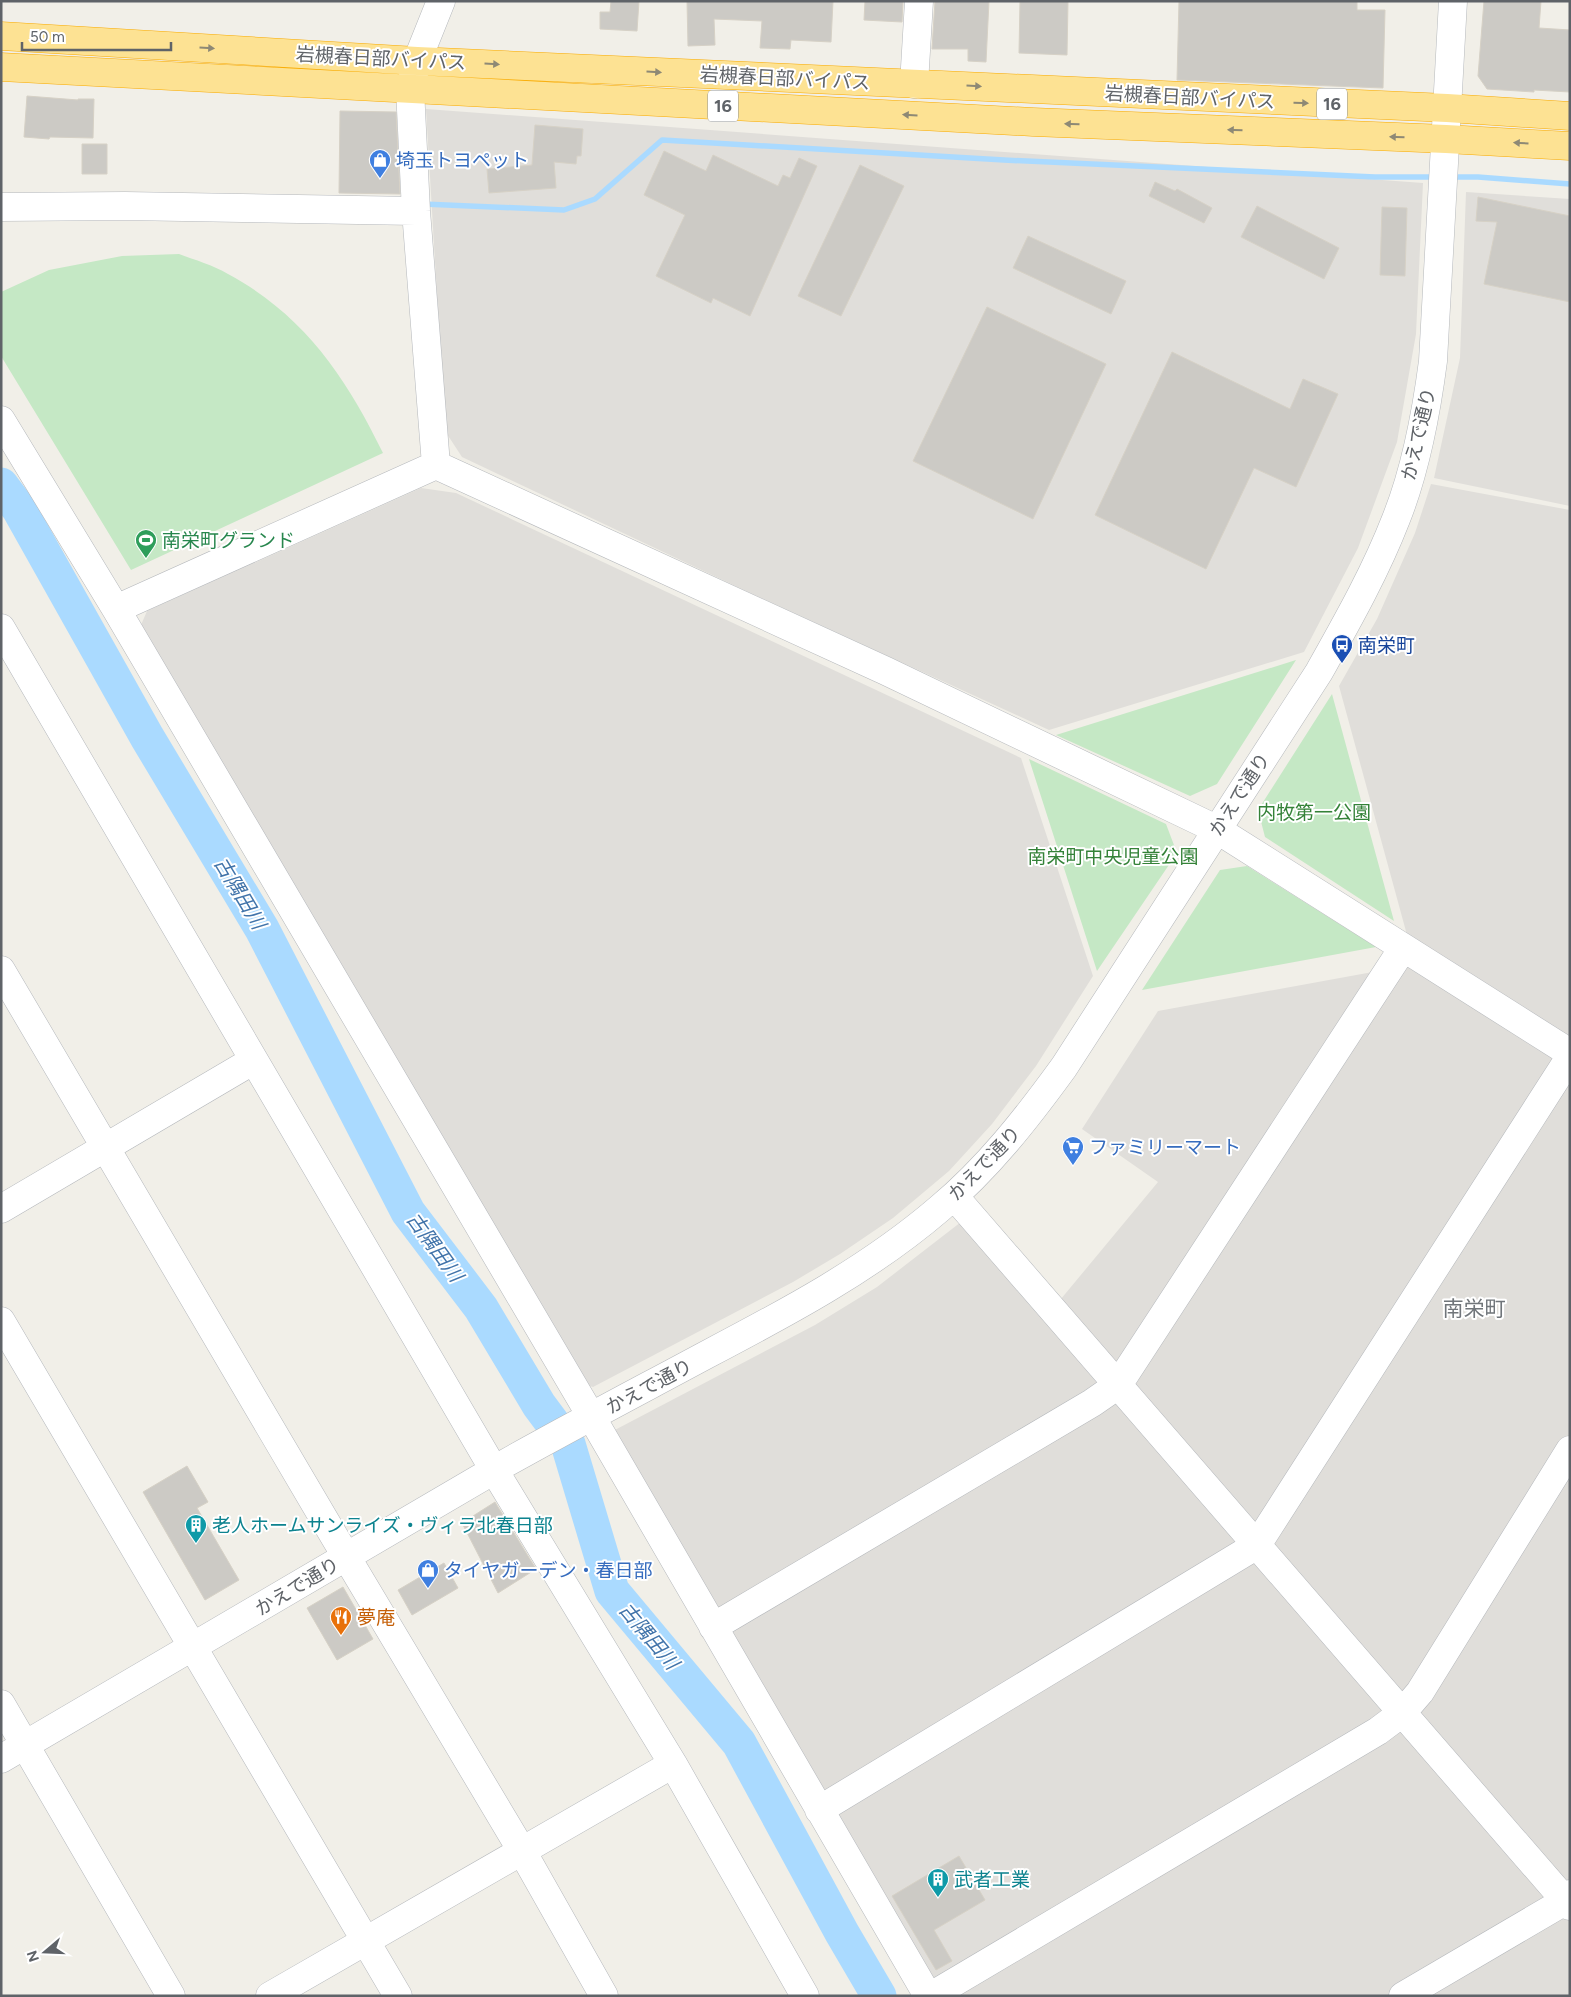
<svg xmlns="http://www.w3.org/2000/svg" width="1571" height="1997" font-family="Figtree,'Noto Sans JP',sans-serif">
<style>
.industrial{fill:#e0deda}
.green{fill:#c5e8c5}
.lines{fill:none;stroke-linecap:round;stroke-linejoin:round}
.stream{stroke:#aadaff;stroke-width:5.5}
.river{stroke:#aadaff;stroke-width:35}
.building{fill:#cccac5;stroke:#d6d1c6}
.minor-casing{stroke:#b5b8bc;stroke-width:29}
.highway-casing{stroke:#f9ab00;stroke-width:29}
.minor{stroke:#fff;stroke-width:28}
.highway{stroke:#fde293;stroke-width:28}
.oneway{fill:#8e8975}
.labels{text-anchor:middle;stroke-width:4;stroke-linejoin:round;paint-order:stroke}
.shield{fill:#fff;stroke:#8f9295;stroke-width:1}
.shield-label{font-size:18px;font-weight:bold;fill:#5f6368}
.street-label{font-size:19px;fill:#5f6368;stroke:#fff}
.shop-label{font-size:19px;fill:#366cbe;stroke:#fff;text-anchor:start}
.leisure-label{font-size:19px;fill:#27864d;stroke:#fff;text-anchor:start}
.transit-label{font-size:19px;fill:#164399;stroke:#fff;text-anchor:start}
.park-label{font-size:19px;fill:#348238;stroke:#fff}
.culture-label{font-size:19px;fill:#0d838f;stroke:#fff;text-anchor:start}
.food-label{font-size:19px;fill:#c56008;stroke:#fff;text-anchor:start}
.water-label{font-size:20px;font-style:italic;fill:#4174aa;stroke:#fff}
.quarter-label{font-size:21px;fill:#70757a;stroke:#fff}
</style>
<rect width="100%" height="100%" fill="#f1efe8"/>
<!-- industrial -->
<path class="industrial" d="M426,109l997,74 -7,151 -19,108 -39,106 -54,104 -255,78 -303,-139 -284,-134 -17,-26z
M1466,192l104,7v307l-136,-28 26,-120z
M1431,484l139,26v543l-160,-107 -71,-260 38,-67 38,-86z
M421,488l35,5 565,265 72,218 -57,90 -44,58 -43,47 -56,47 -53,36 -47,28 -200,105 -9,-3 -443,-759 6,-14z
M1422,963l148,93v940h-632l-327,-564 204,-107 62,-38 84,-65 85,95 112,-135 -76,-53 76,-118z"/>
<!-- green -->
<path class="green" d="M179,254c16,6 34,11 49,20 76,41 118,103 155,179l-252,117 -130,-214v-64l48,-22 73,-14z
M1296,660l-79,124 -27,12 -134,-61z
M1332,694l62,227 -129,-84 -7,-27z
M1029,759l137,65 11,29 -80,118z
M1247,866l129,81 -234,43 78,-120z"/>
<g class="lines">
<!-- stream -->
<path class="stream" d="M1450,177h28l92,7
M423,204l141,6 31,-11 67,-59 342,20 371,17h61"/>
<!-- river -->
<path class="river" d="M1,485l18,24 128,228 115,192 146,283 73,96 58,97 29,39 44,147 127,152 103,190 37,63"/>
</g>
<!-- building -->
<path class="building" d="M611,1h28l-2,30 -37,-2v-17h10z
M687,1h146l-2,41 -40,-2 -1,9 -30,-1 2,-27 -48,-2 1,26 -27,1z
M865,1h38l-1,21 -38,-2z
M935,1h54l-3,61 -18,-1v-12h-36z
M1020,1h48l-1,54 -48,-2z
M1179,1h178v9h28l-2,78 -206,-8z
M1484,1h57l-2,27 31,2v62l-36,-2v2l-47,-3 -9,-13z
M27,96l51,4v-1h16l-1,39 -43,-1 -1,2 -25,-2z
M340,111l56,1 4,82 -61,-1z
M535,125l48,4 -2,27h-4l-1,8 -22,-2 2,26 -67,5 -2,-24 45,-4z
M82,144h25v30h-25z
M664,151l42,20 7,-16 65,31 5,-11 7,3 9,-20 18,8 -67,150 -37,-18 -2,5 -55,-27 29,-61 -41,-20z
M860,165l44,21 -63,130 -43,-20z
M1155,182l20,9 2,-2 35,19 -8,15 -55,-27z
M1478,197l92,19v86l-86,-18 13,-62 -21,-1z
M1257,206l82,42 -15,31 -83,-42z
M1382,207l25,1 -2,68 -25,-1z
M1028,236l98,45 -15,33 -98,-46z
M987,307l119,57 -73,155 -120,-58z
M1172,352l118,57 13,-30 35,15 -42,93 -42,-19 -48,101 -111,-54z
M187,1466l21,36 -11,6 42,72 -34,20 -62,-108z
M495,1502l41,67 -38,24 -36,-70z
M444,1563l14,25 -46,27 -14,-25z
M343,1587l30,52 -36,21 -30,-52z
M959,1856l26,44 -51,30 18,31 -16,9 -44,-74z"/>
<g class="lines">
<!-- minor casing -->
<g class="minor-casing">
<path id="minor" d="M441,1l-24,60 -7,28 6,122 20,254 450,206 330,158 354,224
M914,84l5,-83
M1,207l124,-1 291,5
M1,420l115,189 475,807 337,580
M116,609l320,-144
M1,628l493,842 179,294 132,232
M1,970l333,566 188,315 82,145
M954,1196l616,710
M1,1209l253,-149
M1,1321l397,675
M713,1627l379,-224 26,-18 285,-437
M1,1704l170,292
M1,1759l505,-296c66,-37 133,-72 200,-108 82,-43 163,-86 233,-146 49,-41 88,-91 125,-142l255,-395c28,-50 56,-99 77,-153 20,-50 30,-104 37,-158l20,-360
M819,1810l438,-265 313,-488
M270,1996l403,-232
M931,1996l447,-265 24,-18 18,-21 150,-242
M1403,1996l162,-95 5,-7"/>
</g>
<!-- highway casing -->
<g class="highway-casing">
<path id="highway" d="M1,36l416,25 1030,47 123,8
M1,67l1032,55 413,17 124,7"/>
</g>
<!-- minor -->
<use href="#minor" class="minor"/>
<!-- highway -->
<use href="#highway" class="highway"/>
</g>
<!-- one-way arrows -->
<defs><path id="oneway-solid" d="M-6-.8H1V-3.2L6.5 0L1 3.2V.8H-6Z" transform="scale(1.25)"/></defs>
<g class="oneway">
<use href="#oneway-solid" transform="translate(207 48) rotate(3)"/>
<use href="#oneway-solid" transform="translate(492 64) rotate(3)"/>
<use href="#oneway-solid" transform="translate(654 72) rotate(3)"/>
<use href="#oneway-solid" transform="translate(974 86) rotate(3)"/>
<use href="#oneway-solid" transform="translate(1301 103) rotate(2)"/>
<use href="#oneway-solid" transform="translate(910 115) rotate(-177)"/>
<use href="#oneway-solid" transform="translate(1072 124) rotate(-178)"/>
<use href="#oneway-solid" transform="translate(1235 130) rotate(-178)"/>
<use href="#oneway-solid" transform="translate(1397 137) rotate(-178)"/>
<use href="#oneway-solid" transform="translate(1521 143) rotate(-177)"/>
</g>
<!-- icons -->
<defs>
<g id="shop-pin" transform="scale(1.125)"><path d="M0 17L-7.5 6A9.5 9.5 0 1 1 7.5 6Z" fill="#3f7fe0" stroke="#fff"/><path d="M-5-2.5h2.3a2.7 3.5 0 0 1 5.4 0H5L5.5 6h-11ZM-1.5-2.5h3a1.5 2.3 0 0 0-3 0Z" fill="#fff"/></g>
<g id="stadium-pin" transform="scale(1.125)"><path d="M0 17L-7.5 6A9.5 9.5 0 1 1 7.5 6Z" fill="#2e9e5b" stroke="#fff"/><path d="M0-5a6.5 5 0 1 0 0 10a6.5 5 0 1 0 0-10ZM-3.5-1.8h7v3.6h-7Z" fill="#fff"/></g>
<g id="bus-pin" transform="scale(1.125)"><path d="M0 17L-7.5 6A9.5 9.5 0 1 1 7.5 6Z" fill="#1a4fb4" stroke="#fff"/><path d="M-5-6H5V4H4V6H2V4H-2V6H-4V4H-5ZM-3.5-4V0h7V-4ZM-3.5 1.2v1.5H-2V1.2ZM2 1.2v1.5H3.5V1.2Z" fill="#fff"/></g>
<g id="supermarket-pin" transform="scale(1.125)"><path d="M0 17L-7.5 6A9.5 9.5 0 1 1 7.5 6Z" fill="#3f7fe0" stroke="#fff"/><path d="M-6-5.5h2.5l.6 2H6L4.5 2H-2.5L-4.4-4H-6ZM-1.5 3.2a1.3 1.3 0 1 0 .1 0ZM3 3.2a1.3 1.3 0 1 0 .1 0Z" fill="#fff"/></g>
<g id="building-pin" transform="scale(1.125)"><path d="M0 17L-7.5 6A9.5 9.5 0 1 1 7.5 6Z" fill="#0f9aa8" stroke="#fff"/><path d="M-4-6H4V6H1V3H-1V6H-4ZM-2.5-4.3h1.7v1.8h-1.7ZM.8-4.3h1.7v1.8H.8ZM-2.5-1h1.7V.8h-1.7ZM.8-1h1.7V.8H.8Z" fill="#fff"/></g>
<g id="restaurant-pin" transform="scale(1.125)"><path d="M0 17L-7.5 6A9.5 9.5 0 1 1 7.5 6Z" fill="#e8710a" stroke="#fff"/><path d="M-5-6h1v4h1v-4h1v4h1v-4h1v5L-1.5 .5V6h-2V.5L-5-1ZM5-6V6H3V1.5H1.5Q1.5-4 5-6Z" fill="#fff"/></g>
</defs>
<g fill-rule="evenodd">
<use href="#shop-pin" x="380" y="160"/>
<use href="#stadium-pin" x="146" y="540"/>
<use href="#bus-pin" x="1342" y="645"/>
<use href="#supermarket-pin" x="1073" y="1147"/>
<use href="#building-pin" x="196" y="1525"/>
<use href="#shop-pin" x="428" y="1570"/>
<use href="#restaurant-pin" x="341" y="1617"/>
<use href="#building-pin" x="938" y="1879"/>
</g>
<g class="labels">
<!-- shield labels -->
<g class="shield">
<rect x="1317" y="88.5" width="30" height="31" rx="4"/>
<rect x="708" y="90.5" width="30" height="31" rx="4"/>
</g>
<g class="shield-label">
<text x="1332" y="110">16</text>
<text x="723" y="112">16</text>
</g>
<!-- street labels -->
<g class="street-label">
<text transform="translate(381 58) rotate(3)" y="7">岩槻春日部バイパス</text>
<text transform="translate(785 78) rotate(3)" y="7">岩槻春日部バイパス</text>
<text transform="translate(1190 97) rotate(3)" y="7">岩槻春日部バイパス</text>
<text transform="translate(1418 434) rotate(-77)" y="7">かえで通り</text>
<text transform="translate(1239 794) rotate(-57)" y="7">かえで通り</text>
<text transform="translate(984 1163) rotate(-46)" y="7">かえで通り</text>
<text transform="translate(649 1386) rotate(-28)" y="7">かえで通り</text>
<text transform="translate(297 1586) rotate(-31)" y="7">かえで通り</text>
</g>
<!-- shop labels -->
<g class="shop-label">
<text x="396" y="167">埼玉トヨペット</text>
<text x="1089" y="1154">ファミリーマート</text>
<text x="444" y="1577">タイヤガーデン・春日部</text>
</g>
<!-- leisure labels -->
<g class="leisure-label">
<text x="162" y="547">南栄町グランド</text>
</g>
<!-- transit labels -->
<g class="transit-label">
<text x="1358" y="652">南栄町</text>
</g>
<!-- park labels -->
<g class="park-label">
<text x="1314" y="819">内牧第一公園</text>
<text x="1113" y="863">南栄町中央児童公園</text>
</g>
<!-- culture labels -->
<g class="culture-label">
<text x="212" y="1532">老人ホームサンライズ・ヴィラ北春日部</text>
<text x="954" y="1886">武者工業</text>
</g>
<!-- food labels -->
<g class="food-label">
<text x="357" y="1624">夢庵</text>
</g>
<!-- water labels -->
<g class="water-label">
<text transform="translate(240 893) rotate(59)" y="7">古隅田川</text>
<text transform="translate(435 1247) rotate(54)" y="7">古隅田川</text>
<text transform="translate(649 1636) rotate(50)" y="7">古隅田川</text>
</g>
<!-- quarter labels -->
<g class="quarter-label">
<text x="1474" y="1316">南栄町</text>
</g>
</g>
<!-- border -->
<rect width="1571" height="1997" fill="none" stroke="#5f6368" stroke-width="5"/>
<!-- north arrow -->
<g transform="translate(45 1952) rotate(251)" stroke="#ffffff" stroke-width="4" paint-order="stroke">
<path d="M0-4L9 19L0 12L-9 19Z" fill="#5f6368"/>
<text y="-8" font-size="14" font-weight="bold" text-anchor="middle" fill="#5f6368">N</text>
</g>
<!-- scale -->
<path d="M22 42v8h149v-8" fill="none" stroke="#5f6368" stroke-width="2.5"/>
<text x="30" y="42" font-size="15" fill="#5f6368" stroke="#ffffff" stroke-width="4" paint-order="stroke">50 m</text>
</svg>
